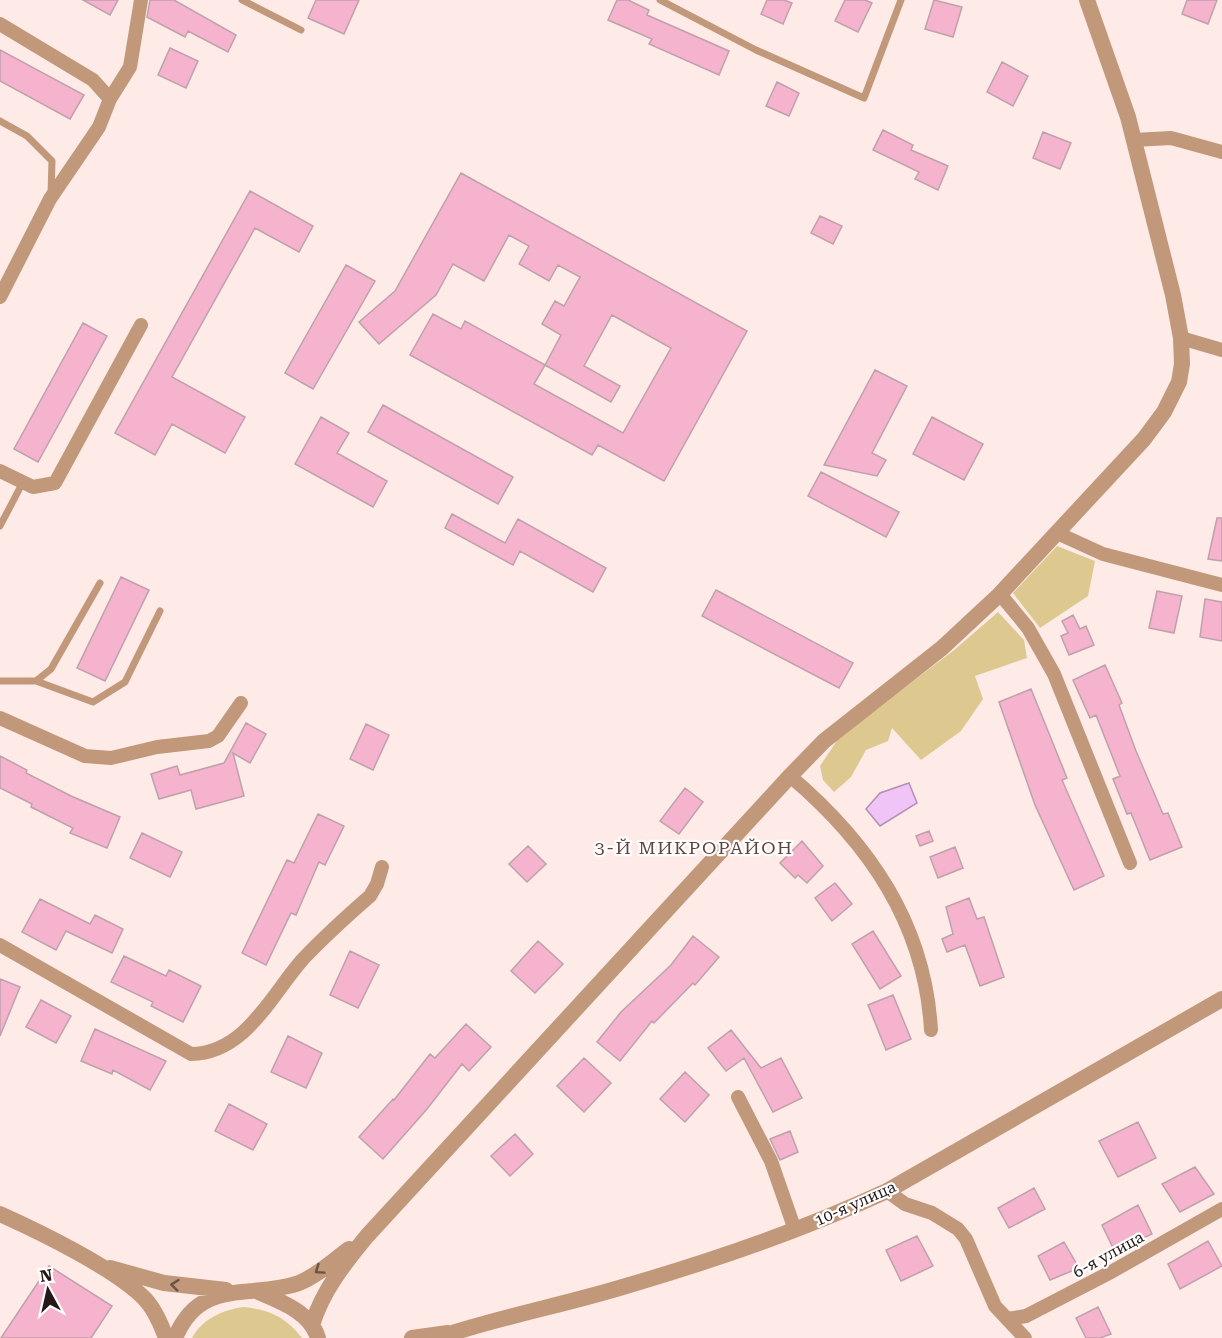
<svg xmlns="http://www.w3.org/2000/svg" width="1222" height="1338" font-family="'Roboto Serif',serif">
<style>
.green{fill:#ddc990}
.water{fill:#f0c4f7;stroke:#b391b4;stroke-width:1.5}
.building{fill:#f5b3cd;stroke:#bfa1ac;stroke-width:1.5;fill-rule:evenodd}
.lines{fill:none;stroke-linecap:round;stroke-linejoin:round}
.service{stroke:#c1997a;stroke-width:7}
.minor{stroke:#c1997a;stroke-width:14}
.tertiary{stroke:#c1997a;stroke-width:16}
.oneway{stroke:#6b5344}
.labels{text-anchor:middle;stroke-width:4.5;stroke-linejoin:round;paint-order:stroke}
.street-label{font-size:16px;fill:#251918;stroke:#fff}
.neighbourhood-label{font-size:18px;letter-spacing:1.5px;fill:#5f4441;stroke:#fff}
</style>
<rect width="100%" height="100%" fill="#feeae7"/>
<!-- green -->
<path class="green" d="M1057,546l38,15 -7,35 -48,32 -27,-35z
M998,612l26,28 3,18 -52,18 8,23 -22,32 -40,29 -29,-32 -4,13 -22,9 -15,27 -17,15 -11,-12 -3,-14 20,-30 113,-85z
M244,1307c26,3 42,10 58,31h-110c11,-20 31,-28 52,-31z"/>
<!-- water -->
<path class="water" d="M909,783l8,20 -37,23 -14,-17 14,-16z"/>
<!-- building -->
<path class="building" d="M83,0h35l-8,15z
M150,0h24l62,35 -8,17 -40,-21 -3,6 -38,-20z
M316,0h43l-15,34 -36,-16z
M617,0h11l21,10 -2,5 82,36 -10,24 -70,-31 3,-5 -44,-19z
M767,0h17l8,3 -9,21 -22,-10z
M845,0h20l7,3 -14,29 -23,-11z
M934,0l28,7 -9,30 -28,-8z
M1187,0h30l-9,24 -26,-10z
M170,48l28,13 -12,27 -28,-13z
M0,50l84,45 -14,24 -70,-38z
M1002,62l26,14 -15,30 -26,-14z
M777,82l22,11 -10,23 -23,-10z
M883,130l30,15 -2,5 37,16 -10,24 -23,-11 4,-7 -46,-22z
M1043,132l28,11 -11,26 -27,-11z
M461,173l286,158 -83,150 -66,-36 -6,10 -182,-100 23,-41 28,15 4,-8 80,44 16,-30 -19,-11 13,-23 9,5 16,-29 -22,-12 -9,16 -30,-17 10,-18 -20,-11 -25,46 -31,-17 -17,31 -57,49 -20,-22 36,-31zM612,315l59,33 -48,85 -89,-49 11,-19 66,37 9,-16 -36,-20z
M250,191l63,35 -14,26 -44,-24 -83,149 73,40 -20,36 -53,-29 -17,31 -40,-22z
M820,216l22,10 -9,18 -22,-11z
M346,265l29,16 -62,108 -28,-16z
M83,323l24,13 -69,126 -24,-13z
M875,370l32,16 -35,67 14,7 -9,16 -53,-11z
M383,405l130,72 -15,27 -130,-72z
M321,417l28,16 -12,20 50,28 -14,26 -78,-43z
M932,417l51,27 -19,36 -51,-26z
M821,472l78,40 -13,25 -78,-41z
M452,514l53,29 13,-24 88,49 -13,24 -73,-41 -7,14 -68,-37z
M1217,518h5v43l-14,-2z
M121,577l28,13 -44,91 -28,-13z
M716,590l137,73 -14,25 -137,-72z
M1157,591l25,5 -8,37 -25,-5z
M1205,599l17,3v39l-22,-4z
M1073,615l7,14 6,-3 8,19 -25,10 -8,-19 7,-3 -6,-12z
M1105,665l17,38 -3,2 17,46 27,63 5,-1 14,34 -32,13 -19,-47 -4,1 -14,-35 7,-3 -24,-61 -6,3 -17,-38z
M1031,689l36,89 -5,2 42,96 -30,14 -39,-85 -36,-103z
M246,723l20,11 -16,29 -17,-10 11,43 -48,13 -5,-19 -32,9 -8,-25 26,-8 3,9 44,-12z
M366,724l23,11 -16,35 -23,-11z
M0,756l27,14 -1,3 45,23 49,21 -13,31 -37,-15 3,-5 -42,-21 1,-3 -32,-16z
M685,788l18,14 -24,32 -19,-13z
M318,814l26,12 -19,39 -6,-3 -23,53 -5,-2 -25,52 -24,-12 45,-93 7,3z
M929,831l4,10 -13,5 -4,-10z
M142,833l40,19 -12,25 -40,-19z
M802,841l21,25 -16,17 -9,-8 -3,3 -15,-15z
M528,846l18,18 -19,18 -18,-18z
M955,847l8,21 -25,10 -8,-21z
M835,883l17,21 -20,17 -17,-23z
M969,898l8,21 7,-2 20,60 -24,9 -15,-41 -18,7 -5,-13 11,-5 -7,-27z
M40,899l50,25 5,-9 28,14 -11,24 -46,-22 -10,19 -34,-18z
M873,931l28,45 -21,13 -28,-45z
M693,936l26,21 -24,28 -2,-2 -39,40 -2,-2 -32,40 -23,-19 24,-30 50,-47z
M538,941l25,23 -28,29 -24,-22z
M350,951l29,14 -21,43 -28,-13z
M124,956l42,20 3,-6 32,16 -18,36 -32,-16 2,-4 -42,-20z
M0,979l20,8 -20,49z
M893,995l18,44 -25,11 -18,-45z
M41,1000l30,16 -15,27 -30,-16z
M466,1024l25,23 -22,24 -7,-7 -35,45 -44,50 -24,-22 34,-38 1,1 36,-46 5,4z
M95,1029l71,32 -16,29 -37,-20 -1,4 -31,-13z
M731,1030l30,38 20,-10 21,40 -29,14 -29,-54 -18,13 -18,-23z
M288,1036l34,17 -16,35 -35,-16z
M584,1058l27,25 -27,29 -27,-26z
M685,1072l24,23 -24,27 -25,-23z
M229,1104l38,20 -14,26 -38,-19z
M1138,1122l18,36 -38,19 -19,-36z
M790,1131l8,21 -18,8 -10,-21z
M515,1134l18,20 -23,22 -19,-20z
M1195,1167l19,27 -34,18 -18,-28z
M1034,1188l11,21 -36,19 -11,-20z
M1138,1205l14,29 -37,18 -13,-27z
M917,1236l16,30 -32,15 -15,-31z
M1208,1241l14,25 -42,23 -12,-25z
M1064,1242l15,26 -29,12 -12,-24z
M49,1266l63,40 -21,32h-90z
M1098,1307l13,27 -11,4h-14l-10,-20z"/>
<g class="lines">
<!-- service -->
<path class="service" d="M242,0l59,30
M660,0l96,50 108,48 37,-98
M0,121l27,15 25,25 -1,33
M0,526l23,-44
M0,681h36l15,-12 49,-86
M36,681l57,21 32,-20 35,-71"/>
<!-- minor -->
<path class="minor" d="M0,24l93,56 17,19
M1134,140l37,-2 51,14
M0,297l50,-98 49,-72 11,-28 20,-32 11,-67
M1181,338l41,12
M0,471l33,16 22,-4 86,-158
M1057,533l46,21 119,31
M1000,594l28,34 26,46 76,189
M0,718l85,38 26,2 46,-11 52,-6 9,-5 23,-33
M790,776c79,67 135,148 141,254
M0,945l191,109c55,-1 80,-59 112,-95 21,-22 44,-43 67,-63l7,-12 5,-17
M738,1097l33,64 24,69
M887,1191l18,13 27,9 26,16 8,10 29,67 30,32
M1007,1319l19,-3 85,-44 111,-63"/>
<!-- tertiary -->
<path class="tertiary" d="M0,1214c40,18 114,54 144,84 11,11 17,26 22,40
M110,1268l54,15 62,7
M256,1291c23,10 54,20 62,47
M312,1325c11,-35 32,-61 55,-89l423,-460 34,-35 118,-93 58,-54 144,-155 20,-27 15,-30 3,-18 -1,-26 -8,-43 -45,-178 -41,-117
M175,1338c26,-62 76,-38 124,-55 18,-7 35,-23 50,-34
M412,1338l36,-5
M437,1338c62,-21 127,-33 189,-52 89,-26 177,-56 261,-95l335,-192"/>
</g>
<!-- one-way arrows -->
<defs><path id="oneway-chevron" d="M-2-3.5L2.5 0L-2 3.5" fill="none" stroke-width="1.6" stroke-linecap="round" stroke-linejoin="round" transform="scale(1.5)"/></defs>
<g class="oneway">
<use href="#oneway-chevron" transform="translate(319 1270) rotate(145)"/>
<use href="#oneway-chevron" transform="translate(175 1285) rotate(-174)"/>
</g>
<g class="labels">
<!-- street labels -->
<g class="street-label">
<text transform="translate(855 1203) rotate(-24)" y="6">10-я улица</text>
<text transform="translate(1108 1254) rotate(-29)" y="6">6-я улица</text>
</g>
<!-- neighbourhood labels -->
<g class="neighbourhood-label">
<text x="694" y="854">3-Й МИКРОРАЙОН</text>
</g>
</g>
<!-- north arrow -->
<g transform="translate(48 1290) rotate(352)" stroke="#ffffff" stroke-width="4.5" paint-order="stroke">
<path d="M0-4.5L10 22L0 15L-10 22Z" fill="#251918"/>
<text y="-9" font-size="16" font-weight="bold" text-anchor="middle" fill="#251918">N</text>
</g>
</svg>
